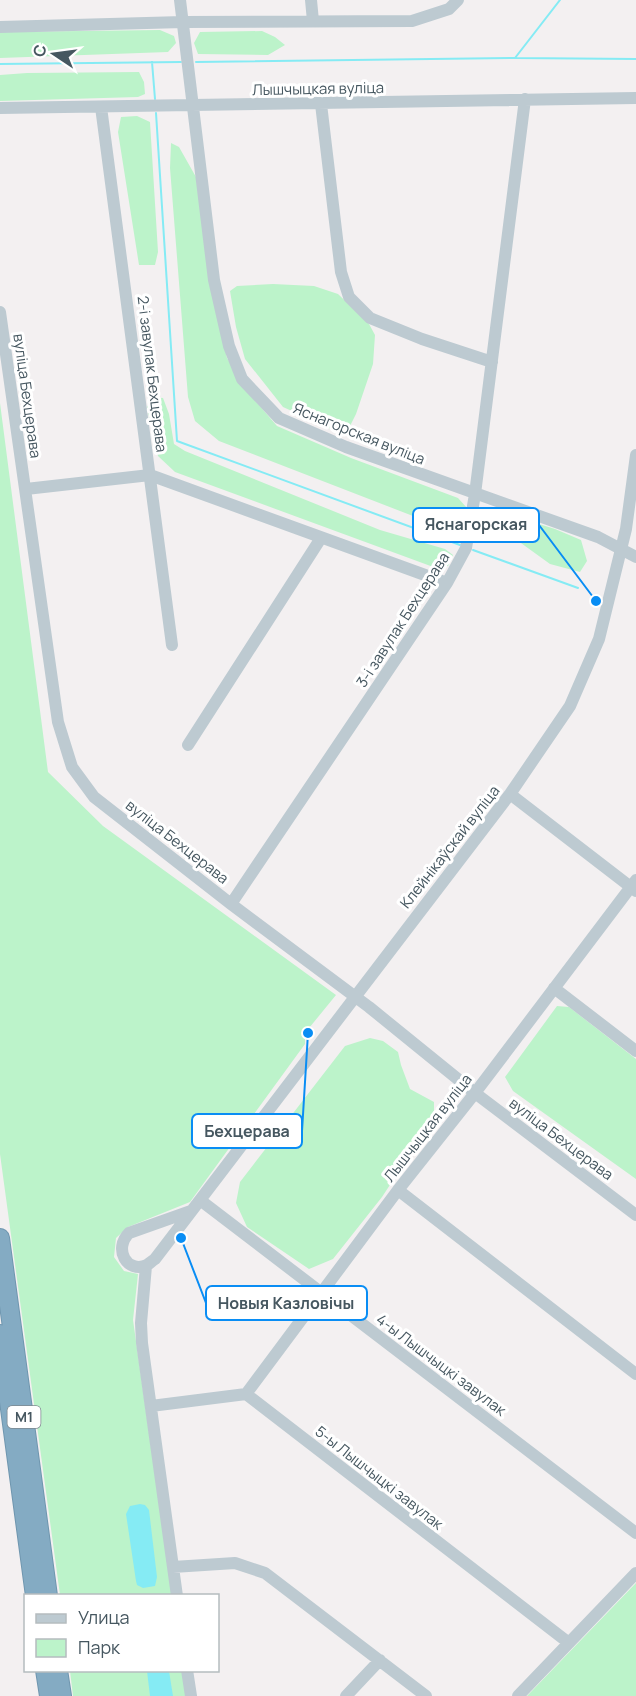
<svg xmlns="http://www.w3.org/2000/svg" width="636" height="1696" font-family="Manrope,sans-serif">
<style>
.green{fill:#bcf3ca}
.water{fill:#85ebf4}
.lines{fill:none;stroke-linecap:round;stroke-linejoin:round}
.stream{stroke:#85ebf4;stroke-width:2}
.highway-casing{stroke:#6f96af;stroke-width:20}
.minor{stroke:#bdcad1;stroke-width:12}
.highway{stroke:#84abc3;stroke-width:18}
.labels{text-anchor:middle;stroke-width:6;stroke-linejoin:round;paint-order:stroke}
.shield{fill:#fff;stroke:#7e8990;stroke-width:1.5}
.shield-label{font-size:14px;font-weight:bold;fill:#465760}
.street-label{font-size:15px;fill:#465760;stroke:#fff}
.leader{fill:none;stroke:#098df4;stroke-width:2}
.callout-dot{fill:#098df4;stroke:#fff;stroke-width:2}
.callout{fill:#fff;stroke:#098df4;stroke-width:2}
.callout-label{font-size:16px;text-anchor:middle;font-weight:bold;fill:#465760}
</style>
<rect width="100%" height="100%" fill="#f3f0f1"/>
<!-- green -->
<path class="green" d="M160,30l14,6 2,7 -8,9 -168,6v-26z
M262,31l13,6 10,8 -17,10 -70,-1 -4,-11 6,-11z
M139,72l5,10 1,12 -7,3 -138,4v-26l27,-2z
M137,116l13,6 8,130 -3,13h-16l-21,-133 3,-15z
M171,143l8,4 17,30 15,113 16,68 19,32 31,36 74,32 107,40 9,10 -6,18 -17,2 -225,-87 -24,-20 -7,-24 -18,-229z
M273,284l41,2 24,8 31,30 6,11 -2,29 -17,50 -9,18h-9l-55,-25 -38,-48 -9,-32 -6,-36 7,-5z
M151,397l12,1 6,16 5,30 11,7 195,79 65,19 8,6 -5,11 -12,2 -261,-96 -17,-16 -11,-48z
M0,403l48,369 55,54 233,169 -31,38v11l-115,158 -62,25 -12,11 -2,19 10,14 14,3 -5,46 39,275h-112l-60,-441z
M526,520l29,9 26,11 6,21 -7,11 -30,-8 -36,-26 -1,-10 5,-6z
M557,1006l12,1 67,52v120l-123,-88 -8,-14z
M370,1038l13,3 15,11 3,13 9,24 24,13v16l-52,79 -49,62 -24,10 -62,-42 -11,-24 4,-21 105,-136z
M636,1583v113h-109z
M70,1671h112l4,25h-113z"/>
<!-- water -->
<path class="water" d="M140,1504l5,1 4,5 8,67 -2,9 -12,2 -6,-3 -1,-4 -10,-67 4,-8z
M147,1671h22l4,25h-23z"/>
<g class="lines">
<!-- stream -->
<path class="stream" d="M515,58l121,1
M152,62l3,37
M196,62l319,-4 45,-58
M0,64l181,-2
M156,113l21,328 283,104
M473,550l105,38"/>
<!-- highway casing -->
<g class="highway-casing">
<path id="highway" d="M0,1238l48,358
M0,1334l35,262
M45,1670l4,26
M58,1670l4,26"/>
</g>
<!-- minor -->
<path class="minor" d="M180,0l34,280 15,66 13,33 37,39 67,29 252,90 38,20
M311,0l2,21
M0,27l183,-5 229,-1 37,-12 9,-9
M321,104l20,168 8,25 21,21 52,21 70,23
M101,107l71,538
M0,108l636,-10
M0,312l58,410 14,45 22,30 137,107 138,103 106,86 161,122
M26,489l124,-14 297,108
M188,745l133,-207
M510,794l126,97
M231,904l216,-321 19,-35 9,-54 50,-395
M554,988l82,63
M398,1190l238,184
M200,1200l436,333
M191,1211l-62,22c-16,16 -2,41 18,32 3,-2 5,-4 8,-6l355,-465 60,-88 29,-67 27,-110 10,-74
M146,1266l-5,57 1,20 35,253
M246,1394l152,-204 77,-97 161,-213
M151,1406l95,-12 323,249
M173,1567l62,-4 30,10 161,123
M187,1670l4,26
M346,1696l34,-36
M518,1696l118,-123"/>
<!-- highway -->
<use href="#highway" class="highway"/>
</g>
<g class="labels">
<!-- shield labels -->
<rect class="shield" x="7.5" y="1406" width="33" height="22" rx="4.5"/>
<g class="shield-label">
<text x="24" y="1422">М1</text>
</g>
<!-- street labels -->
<g class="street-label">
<text transform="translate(318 89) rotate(-1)" y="5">Лышчыцкая вуліца</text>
<text transform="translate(152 374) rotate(83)" y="5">2-і завулак Бехцерава</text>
<text transform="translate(27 396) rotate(82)" y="5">вуліца Бехцерава</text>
<text transform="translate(359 434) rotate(22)" y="5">Яснагорская вуліца</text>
<text transform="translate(403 620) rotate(-57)" y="5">3-і завулак Бехцерава</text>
<text transform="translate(177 842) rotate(38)" y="5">вуліца Бехцерава</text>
<text transform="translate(450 847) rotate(-52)" y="5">Клейнікаўскай вуліца</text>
<text transform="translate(428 1128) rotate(-52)" y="5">Лышчыцкая вуліца</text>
<text transform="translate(561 1139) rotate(37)" y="5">вуліца Бехцерава</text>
<text transform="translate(441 1365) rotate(37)" y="5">4-ы Лышчыцкі завулак</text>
<text transform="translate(379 1478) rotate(38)" y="5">5-ы Лышчыцкі завулак</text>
</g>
</g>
<!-- callouts -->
<path class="leader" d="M596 601L539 525M308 1033L302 1131M181 1238L206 1303"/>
<g class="callout-dot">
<circle cx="596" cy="601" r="6"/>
<circle cx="308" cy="1033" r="6"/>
<circle cx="181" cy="1238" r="6"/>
</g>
<g class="callout">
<rect x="413" y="508" width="126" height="34" rx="6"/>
<rect x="192" y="1114" width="110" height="34" rx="6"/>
<rect x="206" y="1286" width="161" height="34" rx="6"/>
</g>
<g class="callout-label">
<text x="476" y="530">Яснагорская</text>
<text x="247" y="1137">Бехцерава</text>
<text x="286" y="1309">Новыя Казловічы</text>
</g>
<!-- legend -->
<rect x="24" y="1594" width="195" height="78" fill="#ffffff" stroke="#b5bcbf" stroke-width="1.5"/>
<rect x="36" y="1614" width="30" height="9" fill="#bdcad1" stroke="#b5bcbf" stroke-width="1.5"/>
<text x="78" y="1624" font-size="18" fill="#465760">Улица</text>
<rect x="36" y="1639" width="30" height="18" fill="#bcf3ca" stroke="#b5bcbf" stroke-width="1.5"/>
<text x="78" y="1654" font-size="18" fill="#465760">Парк</text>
<!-- north arrow -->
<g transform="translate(54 54) rotate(283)" stroke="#ffffff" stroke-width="4.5" paint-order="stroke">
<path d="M0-4.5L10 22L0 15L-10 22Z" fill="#465760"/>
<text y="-9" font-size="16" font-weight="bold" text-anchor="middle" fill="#465760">С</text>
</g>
</svg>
